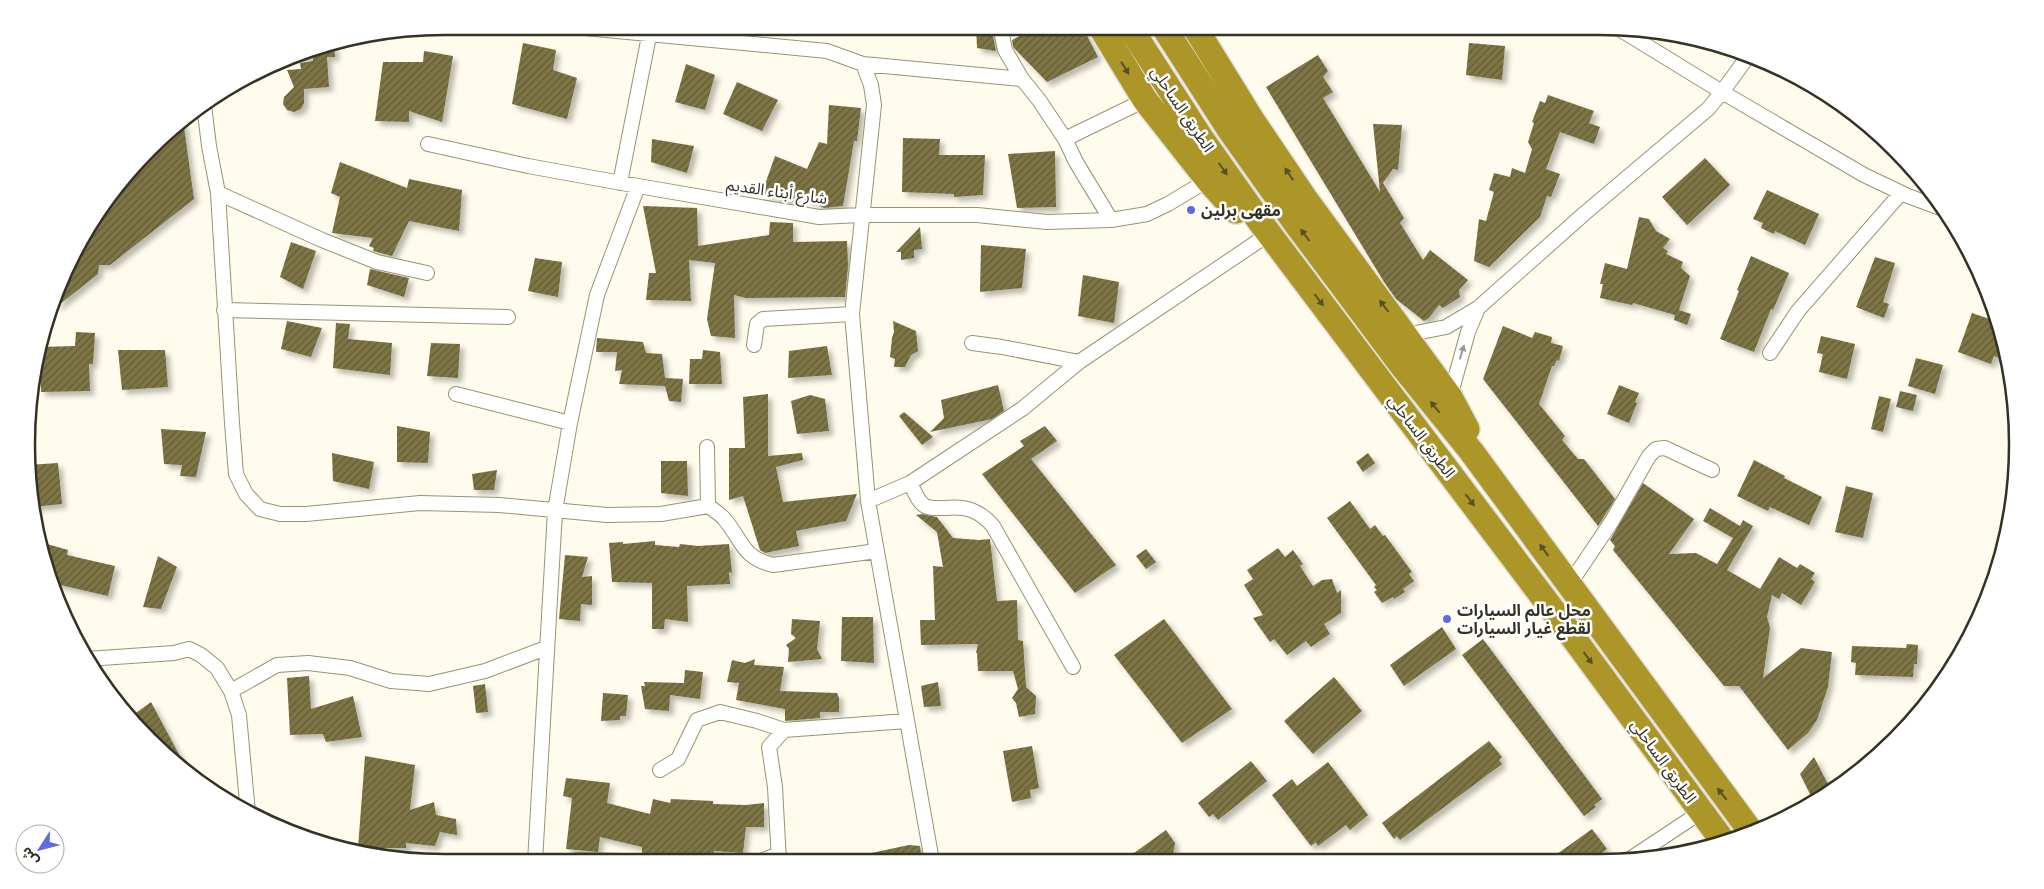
<svg xmlns="http://www.w3.org/2000/svg" width="2044" height="889" font-family="Karla,'Noto Sans Arabic',sans-serif">
<style>
.building{fill:url(#building-hatch);filter:url(#shadow)}
.lines{fill:none;stroke-linecap:round;stroke-linejoin:round}
.street-casing{stroke:#999373;stroke-width:16}
.highway-casing{stroke:#dfdedc;stroke-width:28}
.street{stroke:#fff;stroke-width:14}
.highway{stroke:#ab9627;stroke-width:25}
.oneway{fill:#585026}
.oneway2{fill:#9a9892}
.poi-dot{fill:#616ae2;stroke:#fff;stroke-width:2}
.labels{text-anchor:middle;stroke-width:5;stroke-linejoin:round;paint-order:stroke}
.street-label{font-size:16px;fill:#343225;stroke:#fff}
.poi-label{font-size:16px;font-weight:bold;fill:#343225;stroke:#fff;text-anchor:start}
.rim{fill:none;stroke:#343225;stroke-width:2.5}
</style>
<defs>
<pattern id="building-hatch" width="6" height="6" patternUnits="userSpaceOnUse" patternTransform="scale(1.25)"><rect width="6" height="6" fill="#7e7445"/><path d="M-1 1l2-2M0 6l6-6M5 7l2-2" fill="none" stroke="#625b36"/></pattern>
<filter id="shadow"><feDropShadow dx="4.5" dy="4.5" stdDeviation="2.5" flood-color="#0004"/></filter>
</defs>
<rect width="100%" height="100%" fill="#fffcee"/>
<!-- building -->
<path class="building" d="M976,26h15l5,25 -19,-3z
M1038,26h44l16,31 -51,25 -34,-35 -1,-7z
M523,43l33,7 -3,20 24,8 -10,41 -55,-15z
M1469,43l36,3 -3,34 -36,-5z
M334,45l1,12h-8l2,30 -25,2v14l-3,6 -7,3 -7,-2 -4,-6 1,-7 10,-10 -7,-17 14,-1 -1,-6 13,-2v-3l-16,2v-5l13,-6z
M424,51l29,5 -11,66 -33,-11v11l-34,-1 8,-59h40z
M1318,55l10,16 -5,6 10,15 -10,6 57,94 -7,-68 29,1 -4,45 -5,-1 -10,14 21,35 -4,5 23,37 7,-10 38,30 -9,10 1,7 -17,11 -4,-3 -10,13 -5,3 -28,-22 -12,-17 -118,-195z
M686,64l29,11 -10,35 -30,-8z
M737,82l41,18 -16,31 -39,-17z
M1548,95l46,16 -5,12 11,4 -6,17 -34,-12 -14,37 14,5 -9,23 -4,-1 -7,21 -51,50 -15,-6 5,-42 7,2 8,-29 -5,-2 5,-17 16,4 2,-9 13,5 7,-24 -4,-7 6,-19 -2,-1 8,-21 5,2z
M829,105l32,3 -4,33h-3l-11,65 -19,2 -27,-15 -3,9 -32,-9 13,-37 32,13 12,-27 8,2z
M183,120l11,79 -84,66h-11l-1,9 -43,34 27,-72 87,-106z
M903,138l37,1 -1,16h46l-2,40 -29,2v-3l-52,-2z
M652,139l42,7 -7,27 -36,-11z
M1055,151l1,56 -39,1 -9,-54z
M1705,158l25,27 -43,40 -25,-28z
M340,162l67,26 2,-9 53,11 -3,41 -50,-10 -17,35 -19,-5 1,-3 -5,-2 4,-8 -41,-5 8,-36 -9,-4z
M1767,190l52,24 -14,31 -30,-14 -1,3 -13,-6 2,-5 -10,-4z
M643,206l54,2 1,38 71,-11 1,-13 23,1v19l54,-1 1,25 -3,31 -99,1 -12,-3 1,43 -24,-2 -4,-17 8,-56 -26,-3 2,41 -45,-1 3,-27h7z
M1639,217l10,2 7,12 14,8 -7,9 5,3 -2,3 17,8 -2,6 9,8 -11,34 12,4 -4,11 -13,-5 1,-5 -42,-12 -1,2 -32,-7 3,-14h-3l5,-21 22,6z
M920,227l2,22 -8,1v8l-13,2v-8h-5z
M291,242l25,9 -13,38 -23,-12z
M981,245l45,4 -4,39 -42,4z
M1751,256l38,17 -16,37 -2,-1 -17,43 -34,-13 19,-48 -2,-1z
M1875,257l20,6 -12,39 6,2 -5,14 -28,-11z
M535,258l27,4 -4,35 -30,-6z
M370,269l39,9 -5,19 -37,-12z
M1083,275l36,7 -5,41 -36,-7z
M1972,313l26,9 6,15 4,24 -14,-5 -3,8 -33,-12z
M287,321l35,7 -11,29 -30,-8z
M893,321l23,10 2,20 -7,4 -6,12h-11l1,-8 -5,-2 2,-19 2,-6z
M336,323l14,1 -2,15 44,4 -2,32 -57,-7z
M1503,326l29,12 3,-6 17,5 -1,6 12,3 -4,15 -2,-1 -3,6h-2l-13,38 26,32 -3,4 16,19h6l31,40 -17,27 -115,-147z
M76,332l19,1 -2,31h-4l1,27 -49,1 -1,-45 35,-1z
M1821,336l34,8 -8,35 -28,-7 4,-18 -6,-1z
M597,338l46,4 3,11 16,1 3,24 18,1 -2,23 -12,-1 -4,-15 -46,-2 3,-14 -7,1 2,-19h-21z
M431,343l29,1 -2,34 -31,-2z
M827,346l5,29 -44,3 1,-27z
M118,350h47l3,37 -46,3z
M703,350l17,2 2,32h-33l1,-25h12z
M1916,358l27,7 -8,29 -27,-8z
M998,385l6,26 -12,8 -62,13 14,-14 -3,-18z
M1619,385l20,8 -4,9 2,1 -8,20 -22,-9z
M1900,391l17,4 -4,16 -17,-4z
M768,394v62l34,-3 1,7 -27,7 7,35 74,-8 -11,27 -50,10 3,15 -34,7 -5,-3 -17,-54 -14,4v-52h16l-2,-51z
M810,395l15,4 4,32 -32,3 -6,-33z
M1879,396l12,3 -8,33 -12,-3z
M904,412l29,25 -11,8 -23,-29z
M397,426l33,6 -2,31 -31,-1z
M1045,426l12,15 -26,18 85,106 -41,28 -93,-119 42,-28 -4,-5z
M161,429l45,3 -10,45 -16,-1 2,-11 -18,-1z
M332,453l42,9 -5,27 -36,-8z
M1368,453l7,10 -12,9 -7,-10z
M1754,460l31,16 -1,2 38,19 -13,28 -39,-18 -2,4 -31,-15z
M661,461h26l1,35 -27,-3z
M58,463l4,41 -30,3 -4,-42z
M497,470l-3,20h-20l-2,-16z
M1643,483l51,36 -25,35 27,-1 21,11 16,-26 -30,-17 7,-13 30,18 3,-6 10,6 -26,44 33,19 19,-32 18,11 3,-4 15,9 -4,6 4,3 -14,23 -19,-12 -3,6 -7,-4 -5,22 3,11 -7,50 38,-30 31,4 -4,35 -11,33 -9,13 -20,17 -49,-64h-15l-111,-136 2,-4 -5,-6z
M1846,486l27,7 -10,45 -28,-6z
M1350,501l20,28 5,-4 8,11 2,-1 27,37 -3,2 5,7 -11,8 2,3 -11,7 -1,-2 -11,6 -8,-11 3,-2 -3,-3 2,-2 -49,-67z
M922,514l15,3 16,21 26,2 11,-1 7,62 20,-1 1,40 5,1 3,46 10,9 -1,18 -16,3 -3,-14 -4,-5 6,-9 -5,-18h-35l-1,-18h-1l2,-9 -57,1 -1,-25h15l-2,-54 10,1 -6,-35 -21,-17z
M655,541v4l24,2 1,-3 18,2 31,-2 3,29 -3,-1 1,12 -43,2 1,36 -23,-3 -1,10h-12v-46l-40,-1 -3,-39 14,-1v2z
M40,542l28,8 -1,5 48,11 -7,30 -52,-12z
M1278,548l7,9 8,-7 10,14 -3,2 13,20 9,-6 10,-1 5,14 4,-3v23l-17,11 6,10 -19,13 -5,-6 -19,14 -13,-16 -4,3 -17,-24 10,-3 -19,-30 9,-6 -6,-9z
M1146,549l10,13 -10,7 -10,-13z
M565,555l23,2 -6,20 10,-1v29l-11,-1 -1,17 -21,-2z
M158,556l19,11 -16,42 -18,-2z
M842,617h31l1,46 -33,-2z
M792,619l28,2 -3,28 5,10 -34,3 1,-13 -3,-4 10,-7 -5,-4z
M1164,619l68,90 -50,34 -68,-88z
M1442,627l14,22 -52,37 -14,-21z
M1483,639l119,160 -8,6 2,2 -12,9 -122,-161z
M1907,644l11,1 -1,19h-3l-1,13 -58,-2 1,-12 -5,-1 1,-16 54,2z
M755,659l-1,6 30,2 -4,24 57,2 2,5v14h-19v6l-35,3v-12l-49,-9 3,-17 -12,-1 5,-22 13,3z
M685,670l18,2 -3,27 -30,-4 -1,16 -24,-2 -4,-23h4l-1,-4 40,1z
M309,676l2,33 42,-13 9,41 -36,5 -3,-8 -33,1 -3,-57z
M1334,677l28,34 -49,43 -29,-33z
M938,682l3,24 -17,1 -3,-21z
M485,684l3,28 -12,1 -3,-27z
M603,693l25,2 -2,21h-6v4l-19,1z
M151,702l38,71 -20,-14 -36,-44z
M1489,741l13,16 -3,3 3,4 -102,76 -3,-4 -3,3 -12,-16z
M1032,746l7,42 -9,2 1,8 -19,4 -9,-51z
M365,756l50,9 -5,45 24,-8 2,13 20,4 1,16 -17,-3 -5,14 -29,-3v5h-48z
M1814,757l17,33 -18,10 -13,-26z
M1251,761l16,20 -49,39 -5,-6 -4,3 -11,-14z
M1328,762l40,53 -18,15 -4,-5 -28,21 -2,-4 -5,4 -39,-51 20,-16 5,7z
M566,778l44,5 -3,20 43,11 3,-15 17,4 1,-4 42,2v3l33,1 18,-2v24h-18l-3,26 -29,-2v4l-72,-2v-6l-42,-10 -2,15 -32,-3 6,-51 -9,-2z
M1592,829l15,20 -14,10h-43z
M1166,830l9,13 -2,11 -10,7h-40z
M909,845l11,1 2,15 -64,1 -1,-6z"/>
<g class="lines">
<!-- street casing -->
<g class="street-casing">
<path id="street" d="M564,26l263,25 36,13 8,21 3,20 -22,209 16,187 64,360
M1000,26l5,24 17,29 17,21 26,39 80,-39
M1621,30l101,62 142,83 44,21 35,13
M863,64l159,15
M204,105l5,41 9,47 14,230 4,51 10,20 14,15 20,5h26l114,-11 79,2 108,10 54,-1 47,-8c6,4 14,9 18,15 17,21 17,37 47,44l104,-14
M1065,139l11,23 35,58
M428,144l100,22 110,20 181,31 43,-2h115l70,7 64,-2 36,-6 21,-10 40,-24
M620,183l29,-147
M218,193l104,47 55,22 50,11
M224,310l284,7
M1406,335l40,-8 32,-19 107,-95 123,-104 14,-17 27,-37
M972,343l30,4 77,15
M754,345l3,-21 6,-5 89,-5
M1770,353l28,-42 103,-118
M456,394l114,29
M1450,397l18,-65 10,-24
M707,447l1,59
M910,483c4,7 8,19 15,23 6,3 13,2 20,2 21,-2 34,2 48,18l80,141
M868,501l42,-18 112,-74 57,-47 181,-122
M1569,585l43,-64 37,-65 7,-7 9,-1 47,22
M87,659l87,-6 15,-4 12,6 16,13 14,23 8,24 9,98
M231,691l46,-26 31,-2 42,5 41,13 38,3 56,-13 61,-23
M660,770l18,-11 19,-39 23,-8 37,9 27,9 123,-9
M1630,859l71,-47
M535,862l20,-351 15,-88 27,-128 41,-109
M566,862l14,-2 82,2
M758,862l21,-8
M779,862l-4,-75 -6,-40 15,-17"/>
</g>
<!-- highway casing -->
<g class="highway-casing">
<path id="highway" d="M1100,26l45,74 63,80 28,31
M1129,26l72,112 60,85 297,394 165,224
M1163,26l66,103 68,96 106,142 68,84 281,382
M1194,26l58,94 52,77 146,200 17,32"/>
</g>
<!-- street -->
<use href="#street" class="street"/>
<!-- highway -->
<use href="#highway" class="highway"/>
</g>
<!-- one-way arrows -->
<defs><path id="oneway-solid" d="M-6-.8H1V-3.2L6.5 0L1 3.2V.8H-6Z" transform="scale(1.25)"/></defs>
<g class="oneway">
<use href="#oneway-solid" transform="translate(1125 68) rotate(58)"/>
<use href="#oneway-solid" transform="translate(1223 169) rotate(55)"/>
<use href="#oneway-solid" transform="translate(1289 174) rotate(-124)"/>
<use href="#oneway-solid" transform="translate(1305 235) rotate(-127)"/>
<use href="#oneway-solid" transform="translate(1319 300) rotate(53)"/>
<use href="#oneway-solid" transform="translate(1384 306) rotate(-127)"/>
<use href="#oneway-solid" transform="translate(1435 407) rotate(-129)"/>
<use href="#oneway-solid" transform="translate(1470 500) rotate(53)"/>
<use href="#oneway-solid" transform="translate(1544 550) rotate(-126)"/>
<use href="#oneway-solid" transform="translate(1588 658) rotate(54)"/>
<use href="#oneway-solid" transform="translate(1722 794) rotate(-128)"/>
</g>
<use class="oneway2" href="#oneway-solid" transform="translate(1462 352) rotate(-73)"/>
<!-- markers -->
<g class="poi-dot">
<circle cx="1191" cy="210" r="5"/>
<circle cx="1447" cy="619" r="5"/>
</g>
<g class="labels">
<!-- street labels -->
<g class="street-label">
<text transform="translate(1183 109) rotate(56)" y="6">الطريق الساحلي</text>
<text transform="translate(777 191) rotate(8)" y="6">شارع أبناء القديم</text>
<text transform="translate(1422 436) rotate(53)" y="6">الطريق الساحلي</text>
<text transform="translate(1664 761) rotate(54)" y="6">الطريق الساحلي</text>
</g>
<!-- poi labels -->
<g class="poi-label">
<text x="1201" y="216">مقهى برلين</text>
<text x="1457" y="616">محل عالم السيارات<tspan x="1457" dy="18">لقطع غيار السيارات</tspan></text>
</g>
</g>
<!-- crop -->
<path d="M0 0H2044V889H0ZM444 35H1600A409 409 0 0 1 2009 444V445A409 409 0 0 1 1600 854H444A409 409 0 0 1 35 445V444A409 409 0 0 1 444 35Z" fill="#fff" fill-rule="evenodd"/>
<path class="rim" d="M444 35H1600A409 409 0 0 1 2009 444V445A409 409 0 0 1 1600 854H444A409 409 0 0 1 35 445V444A409 409 0 0 1 444 35Z"/>
<!-- north arrow -->
<g transform="translate(40 849) rotate(234)"><circle r="24" fill="#ffffff" stroke="#aeada8"/>
<path d="M0-4L9 19L0 12L-9 19Z" fill="#616ae2"/>
<text y="-8" font-size="14" font-weight="bold" text-anchor="middle" fill="#343225">ش</text>
</g>
</svg>
